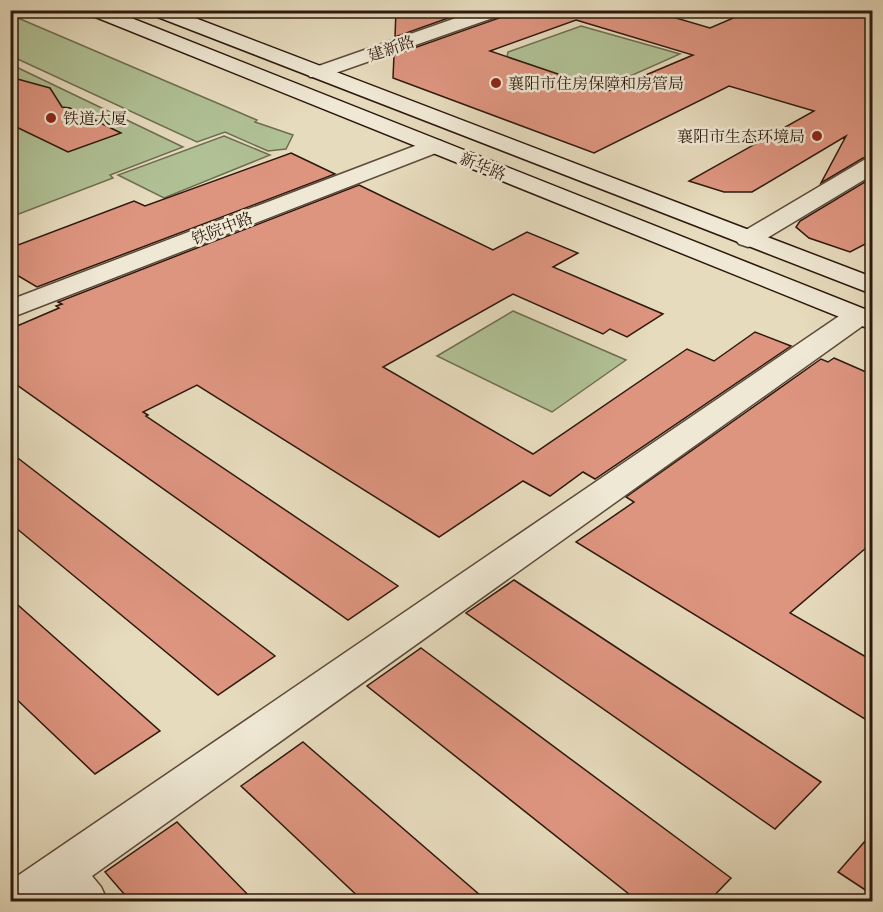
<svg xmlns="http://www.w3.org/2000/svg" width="883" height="912" font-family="'EB Garamond','Noto Serif SC',serif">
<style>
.green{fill:#b0c195;stroke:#6f6d52;stroke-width:1.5}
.building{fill:#de9580;stroke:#2e190e;stroke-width:1.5;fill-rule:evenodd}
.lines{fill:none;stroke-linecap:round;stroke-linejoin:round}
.minor-casing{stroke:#5c4a3a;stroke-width:3}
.tertiary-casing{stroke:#5c4a3a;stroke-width:3}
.secondary-casing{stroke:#2e190e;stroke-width:3}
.minor{fill:#efe8d4;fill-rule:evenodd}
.tertiary{fill:#efe8d4;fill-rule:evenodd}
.secondary{fill:#efe8d4;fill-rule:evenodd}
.poi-dot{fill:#8f2418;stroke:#efe8d4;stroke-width:2}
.labels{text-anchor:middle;stroke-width:5;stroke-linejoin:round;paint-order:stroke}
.far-street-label{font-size:16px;fill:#2e190e;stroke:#efe8d4}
.far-poi-label{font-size:16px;fill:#2e190e;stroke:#efe8d4;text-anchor:start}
</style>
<rect width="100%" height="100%" fill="#e6dbbd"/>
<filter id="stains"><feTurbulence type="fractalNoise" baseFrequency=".00333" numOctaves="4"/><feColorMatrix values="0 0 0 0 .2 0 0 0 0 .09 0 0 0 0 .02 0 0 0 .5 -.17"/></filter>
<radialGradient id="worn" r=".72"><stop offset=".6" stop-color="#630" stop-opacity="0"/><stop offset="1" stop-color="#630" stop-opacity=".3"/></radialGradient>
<!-- green -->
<path class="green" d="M11,15l246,105 -2,2 38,13 -7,14 -18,2 -43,-19 -28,10 -186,-86z
M581,26l99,28 -79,35 -94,-32 1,-5z
M10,64l173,83 -73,28 3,3 -102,39z
M224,136l46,19 -106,43 -46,-23z
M513,311l113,49 -74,52 -115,-56z"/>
<!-- building -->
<path class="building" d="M396,10h75l-76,27z
M509,10h140l61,18 42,-18h121v146l-10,2 -42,25 25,-47 -94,56h-28l-35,-11 125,-70 -85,-25 -135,67 -201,-75 1,-23 111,-39zM576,20l117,35 -85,36 -118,-40z
M10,77l40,11 12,19 8,1 51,25 -53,19 -58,-28z
M291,153l44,21 -298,113 -27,-16v-23l124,-47 11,5z
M873,177v63l-23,12 -41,-14 -13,-11 4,-6z
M359,185l134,65 34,-18 51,21 -25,14 110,47 -36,23 -17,-8 -7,5 -90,-40 -130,73 150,87 154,-105 27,12 41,-29 36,14 -196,133 -12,-7 -33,24 -27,-15 -84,56 -242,-152 -54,27 5,3 -2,1 252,170 -50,34 -338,-240v-51l49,-21 -3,-2 6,-2 -4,-2z
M834,358l39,17v167l-83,71 83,48v63l-297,-182 58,-40 -8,-5 195,-138 7,3z
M10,452l265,204 -57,39 -208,-172z
M514,580l307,202 -46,47 -309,-216z
M10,598l150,133 -65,43 -85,-81z
M421,648l310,230 -23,24h-69l-272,-216z
M303,742l185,160h-124l-123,-116z
M177,822l78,80h-124l-26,-30z
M873,832v63l-35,-23z"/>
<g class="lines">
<!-- minor casing -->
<g class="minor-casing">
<path id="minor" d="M433,139l8,2 3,5 -3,5 -431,167v-18z
M872,158v17l-115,69 -9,3 -9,-3 -4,-5 4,-5 125,-74z
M858,308l10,2 4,6 -4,6 -776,554 9,11 7,15h-98v-21l838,-571z"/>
</g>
<!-- tertiary casing -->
<g class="tertiary-casing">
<path id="tertiary" d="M479,10h28l-3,4 -180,63h-14l-3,-4 3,-4z"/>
</g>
<!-- secondary casing -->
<g class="secondary-casing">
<path id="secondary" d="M85,10h26l761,302v18l-784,-316z
M147,10h27l698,267v17l-722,-280z"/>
</g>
<!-- minor -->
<use href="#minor" class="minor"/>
<!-- tertiary -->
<use href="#tertiary" class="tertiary"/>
<!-- secondary -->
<use href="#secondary" class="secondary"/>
</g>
<!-- markers -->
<g class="poi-dot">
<circle cx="496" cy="83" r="6"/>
<circle cx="51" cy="118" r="6"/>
<circle cx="817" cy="136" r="6"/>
</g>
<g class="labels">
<!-- far-street labels -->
<g class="far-street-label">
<text transform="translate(391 48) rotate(-19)" y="6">建新路</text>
<text transform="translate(483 166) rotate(22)" y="6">新华路</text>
<text transform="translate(222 228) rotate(-21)" y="6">铁院中路</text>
</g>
<!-- far-poi labels -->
<g class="far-poi-label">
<text x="508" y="89">襄阳市住房保障和房管局</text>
<text x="63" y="124">铁道大厦</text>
<text x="805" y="142" text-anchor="end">襄阳市生态环境局</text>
</g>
</g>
<!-- margin -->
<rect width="883" height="912" fill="none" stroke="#e6dbbd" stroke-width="36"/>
<rect x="12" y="12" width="859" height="888" fill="none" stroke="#2e190e" stroke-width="3"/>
<rect x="18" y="18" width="847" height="876" fill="none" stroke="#2e190e" stroke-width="1.5"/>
<rect width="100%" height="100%" filter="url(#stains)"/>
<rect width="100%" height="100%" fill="url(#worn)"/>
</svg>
